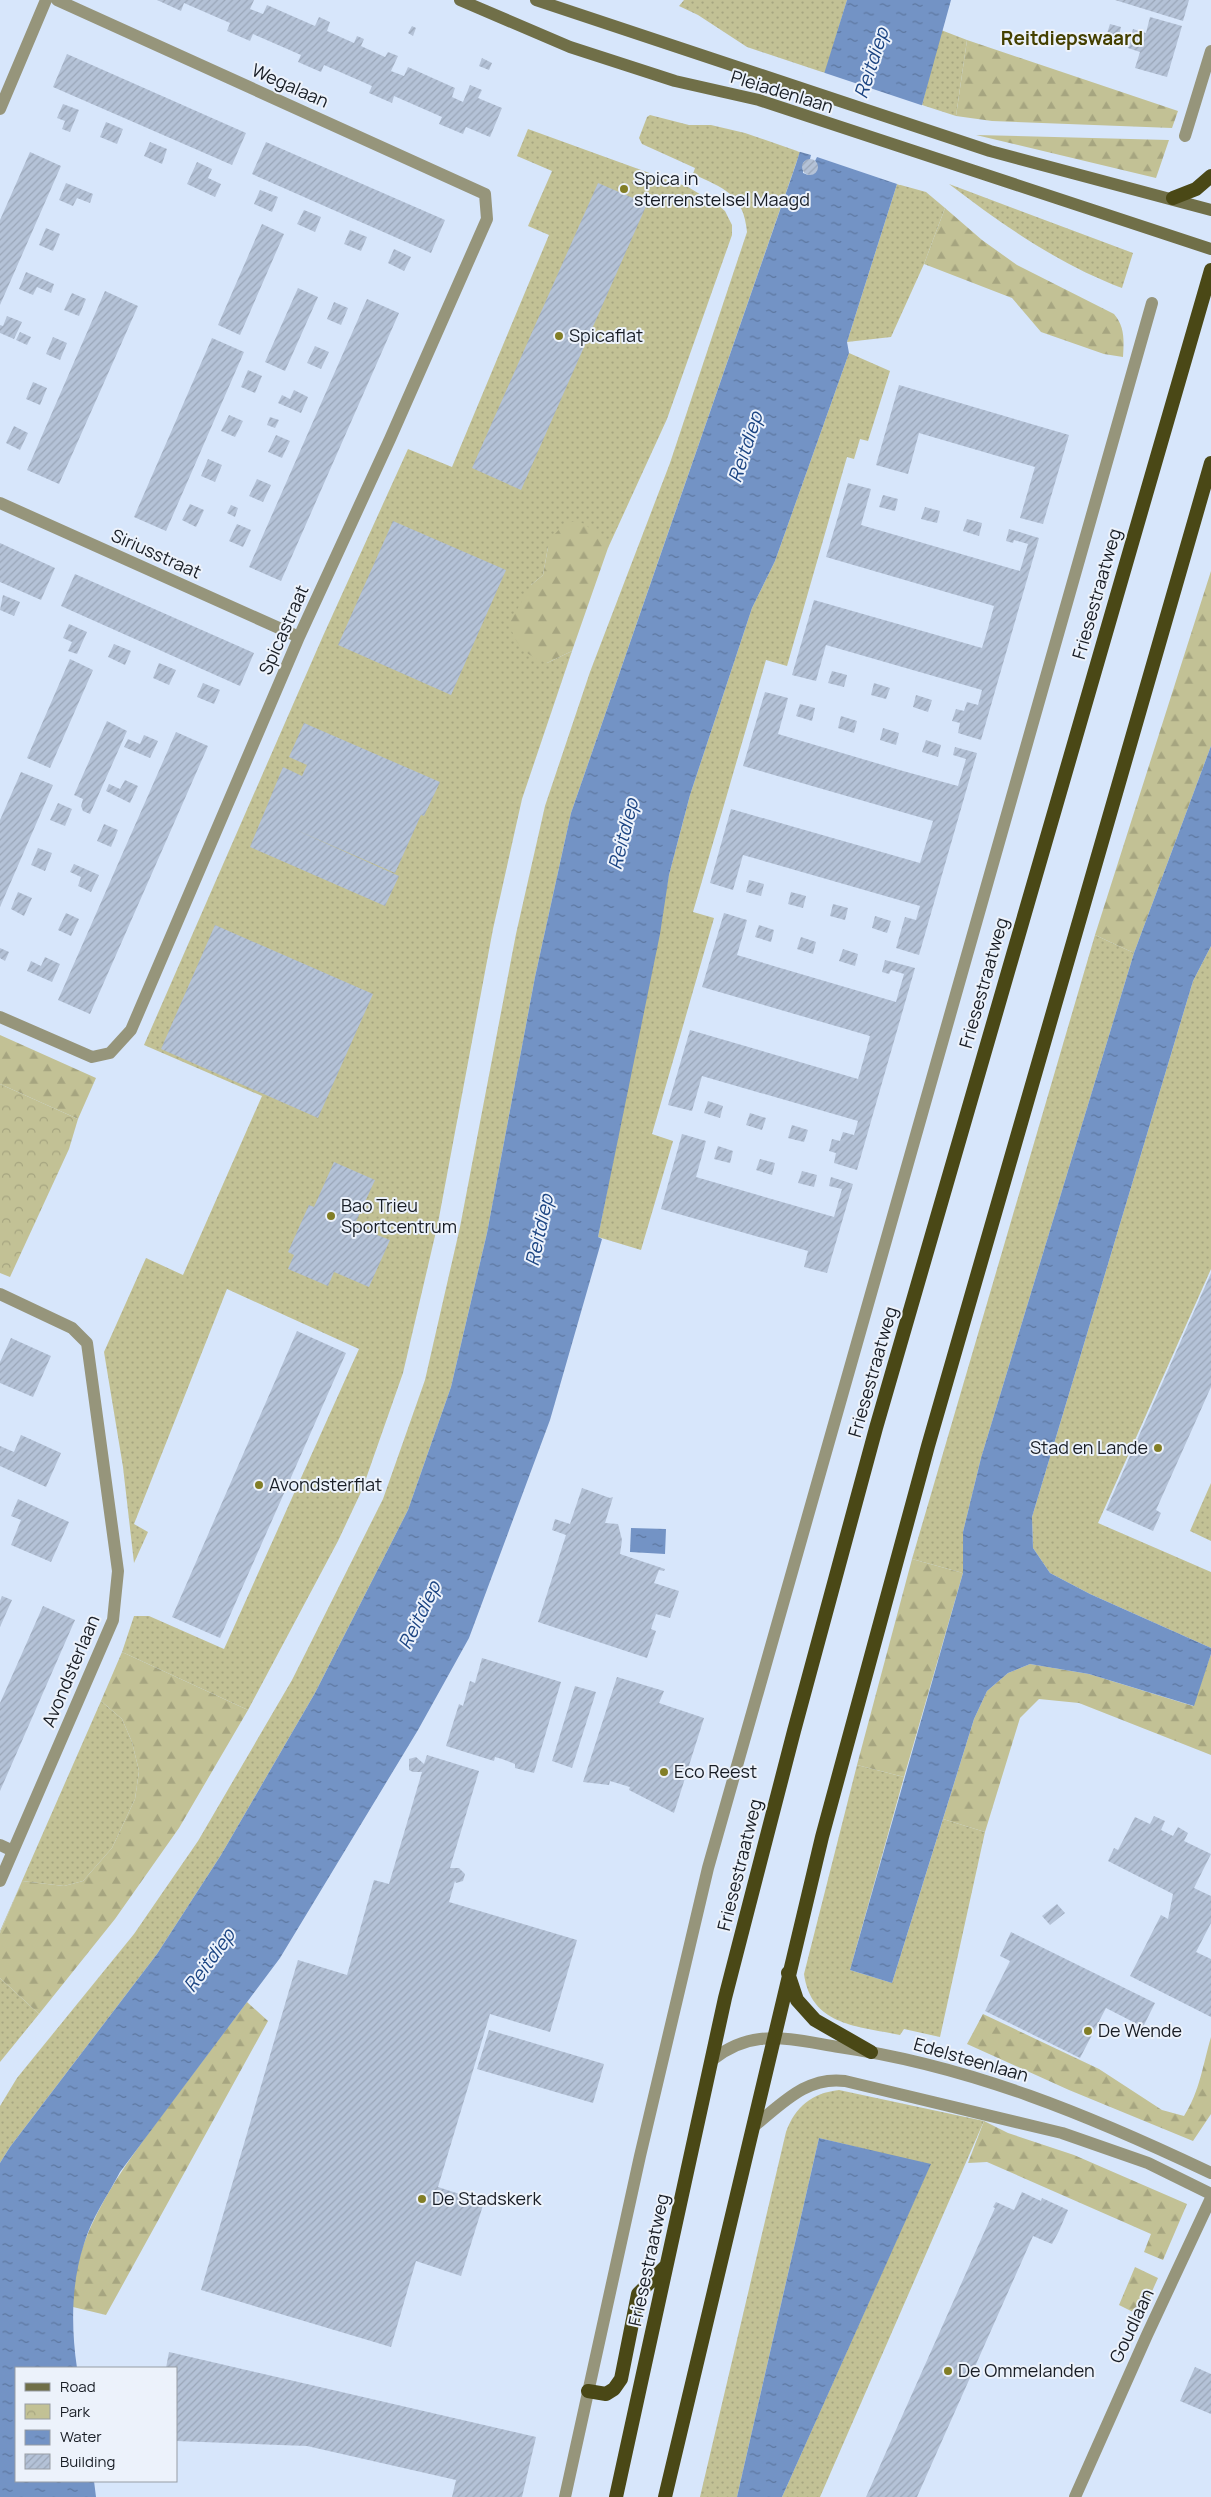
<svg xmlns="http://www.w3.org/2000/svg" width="1211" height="2497" font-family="Manrope,sans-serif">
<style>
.grass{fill:url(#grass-dots)}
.forest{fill:url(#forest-firs)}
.park{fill:url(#park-crowns)}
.water{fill:url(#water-ripples)}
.pier{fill:#d7e6fb}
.building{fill:url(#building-hatch)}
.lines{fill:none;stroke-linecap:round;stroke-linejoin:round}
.minor{stroke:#96957b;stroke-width:12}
.tertiary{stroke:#96957b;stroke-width:12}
.secondary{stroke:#706f48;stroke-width:12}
.trunk{stroke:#4a4816;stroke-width:14}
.poi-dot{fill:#827e26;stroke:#ecf2fb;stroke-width:2}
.labels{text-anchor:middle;stroke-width:4;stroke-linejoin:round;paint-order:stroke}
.street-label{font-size:18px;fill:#181d25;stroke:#ecf2fb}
.poi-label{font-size:18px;fill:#181d25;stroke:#ecf2fb;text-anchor:start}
.neighbourhood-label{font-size:19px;font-weight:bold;fill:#444000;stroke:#ecf2fb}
.water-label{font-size:19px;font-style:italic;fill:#1b4482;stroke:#ecf2fb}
</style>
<defs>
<pattern id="grass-dots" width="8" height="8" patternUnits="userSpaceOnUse" patternTransform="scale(1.25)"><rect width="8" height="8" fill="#c2c195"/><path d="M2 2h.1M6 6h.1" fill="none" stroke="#a6a580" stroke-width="1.8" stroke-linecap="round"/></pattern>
<pattern id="forest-firs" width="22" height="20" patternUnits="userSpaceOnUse" patternTransform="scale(1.25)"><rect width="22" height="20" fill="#c2c195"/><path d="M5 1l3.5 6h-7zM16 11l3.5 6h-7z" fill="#a6a580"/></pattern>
<pattern id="park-crowns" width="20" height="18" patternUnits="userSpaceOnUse" patternTransform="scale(1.25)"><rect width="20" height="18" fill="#c2c195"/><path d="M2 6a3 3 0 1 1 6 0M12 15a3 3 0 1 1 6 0" fill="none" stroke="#a6a580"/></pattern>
<pattern id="water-ripples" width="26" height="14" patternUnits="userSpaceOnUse" patternTransform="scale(1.25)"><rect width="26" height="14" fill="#7393c5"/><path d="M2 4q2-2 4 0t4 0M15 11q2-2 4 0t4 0" fill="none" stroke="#5d77a0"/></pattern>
<pattern id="building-hatch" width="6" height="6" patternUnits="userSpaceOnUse" patternTransform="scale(1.25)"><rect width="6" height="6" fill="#b4c2d7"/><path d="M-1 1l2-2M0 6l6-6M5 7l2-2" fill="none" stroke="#9aa6b8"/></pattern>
</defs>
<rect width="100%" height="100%" fill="#d7e6fb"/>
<!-- grass -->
<path class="grass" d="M684,0h163l-22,73 -78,-26 -49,-32 -19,-9z
M941,30l26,10 -11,76 -34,-11z
M650,115l39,10h22l34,8 55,19 -229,661 -36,164 -48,256 -36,154 -43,123 -93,183 -94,162 -64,99 -147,193 -10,16v-57l17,-28 117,-144 64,-93 94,-161 91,-181 42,-119 35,-153 56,-293 29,-128 45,-134 80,-209 77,-231c-3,-38 -24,-44 -54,-58l2,-6 -53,-24 -3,-6 8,-21z
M528,129l160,58 30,18 7,6 7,14v10l-65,184 -59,129v-8l-60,7 -5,28 -12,10 16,78 25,-12 -50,148 -29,130 -55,294 -35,150 -41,117 -24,51 -90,169 -126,-58 12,-36h15l75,33 135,-300 -132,-60 -93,235 14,8 -14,31 -11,-96 -19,-115 42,-94 37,17 79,-179 -118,-51 179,-409 85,-187 44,18 97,-232 -21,-9 24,-55 -35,-15z
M897,184l29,8 19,16 -21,56 -33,73 -44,5z
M949,184l184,69 -11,35c-64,-24 -119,-63 -173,-104z
M849,353l41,18 -22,70 -8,-2 -6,20 -7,-2 -60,209 -21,-6 -73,252 21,6 -62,216 21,7 -32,109 -43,-13 71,-362 21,-80 62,-187 23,-47z
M1095,935l39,18 -153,505 -18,74v41l-51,-14z
M1211,946v323l-113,254 113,49v76l-121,-54 -40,-21 -17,-25 -1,-31 161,-536z
M1211,1483v58l-21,-10z
M101,1701l21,18 10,23 7,29 -4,28 -23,49 -29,33 -19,5 -42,-5 -22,52v-2z
M857,1765l47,12 -54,193 42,13 51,-164 42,13 -45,205 -36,-8 -4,6c-42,-9 -89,-9 -96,-61z
M0,1978l39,36 -39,48z
M839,2090l145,31 -164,376h-38l148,-332 -111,-27 -82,359h-37l86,-365c9,-25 26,-39 53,-42z"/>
<!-- forest -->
<path class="forest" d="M967,40l211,71 -6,17 -180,-7 -36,-5z
M976,135l193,5 -13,38z
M945,208l37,32 35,25 97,49c11,13 10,26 9,43l-19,-3 -63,-22 -29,-34 -88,-34z
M579,521l29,19v8l-36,103 -25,12c-24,-9 -29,-16 -38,-39l22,-39 12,-10 5,-28 6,-12 11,-12z
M1211,571v175l-77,207 -39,-18z
M0,1035l96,43 -18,41 -78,-35z
M912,1559l51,14 -59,204 -47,-12z
M122,1652l126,58 -69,118 -64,91 -76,95 -39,-36v-45l22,-52 42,5 19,-5 29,-33 23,-49 4,-28 -7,-29 -10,-23 -21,-18z
M1211,1654v101l-132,-52 -40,-4 -19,19 -35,114 -42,-13 31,-100 13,-28 21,-18 22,-9 59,10 104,32z
M247,2002l21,19 -162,294 -33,-8c-3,-74 57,-149 99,-205 25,-33 50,-67 75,-100z
M983,2014l116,55 63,41 22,6c16,-25 19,-52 27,-79v77l-18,27 -124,-51 -102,-46z
M984,2121l24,12 66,22 113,49 -24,56 -19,-8 7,-18 -164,-72 -19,1z
M1135,2267l23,11 -17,38 -22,-11z"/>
<!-- park -->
<path class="park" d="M0,1084l78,35 -9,30 -59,128 -10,-4z"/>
<!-- water -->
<path class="water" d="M847,0h104l-29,105 -75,237 2,11 -74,208 -23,47 -62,187 -21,80 -9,59 -62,303 4,2 -52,181 -81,218 -51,92 -138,228 -160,214c-12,23 -29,47 -36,72 -13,40 -13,83 -7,124h-61v113h78l2,16h-96v-334l10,-16 147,-193 64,-99 94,-162 93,-183 43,-123 36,-154 48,-256 36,-164 225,-649z
M1211,746v200l-18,35 -161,536 1,31 17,25 40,21 121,54v6l-17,52 -105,-32 -59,-10 -22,9 -21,18 -13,28 -82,264 -42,-13 113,-397v-41l18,-74 153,-505z
M631,1528l35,1 -1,25 -35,-2z
M819,2138l112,26 -149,333h-45z"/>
<!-- pier -->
<path class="pier" d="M822,72l102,34 -24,79 -83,-28 -2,4 2,5 -1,5 -8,4 -5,-2v-10l7,-4 1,-4 -14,-4z"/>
<!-- building -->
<path class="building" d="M157,0h97l-4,9 13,5 4,-9 48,21 4,-9 11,5 -3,9 27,12 3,-7 7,3 -3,7 24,11 3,-5 10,4 -7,15 13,5 4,-9 47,21 -3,9 11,5 7,-17 12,5 -4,8 24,10 -12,29 -24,-10 -3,7 -24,-10 3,-7 -48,-21 -2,7 -23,-10 3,-7 -48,-21 -3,7 -23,-10 3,-7 -48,-21 -3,7 -23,-10 3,-8 -46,-20 -3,8z
M1115,0h74l-6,21z
M1150,17l32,9 -15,51 -32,-9 5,-16 -12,-4 5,-19 13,4z
M1110,24l11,3 -4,16 -12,-3z
M412,26l4,2 -3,8 -5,-3z
M67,54l179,79 -14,32 -179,-78z
M482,58l10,5 -3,7 -10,-4z
M63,104l16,6 -9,22 -8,-3 3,-8 -8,-3z
M106,122l17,7 -6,15 -17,-7z
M150,142l17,7 -5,15 -18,-8z
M266,142l179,78 -14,33 -179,-79z
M30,152l31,14 -61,139v-85z
M802 167a8 8 0 1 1 16 0a8 8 0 1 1-16 0Z
M197,162l15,7 -4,9 13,6 -6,13 -28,-13z
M66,183l27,11 -3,9 -13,-5 -4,8 -14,-6z
M598,183l49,21 -126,286 -49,-22z
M260,190l18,7 -6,15 -18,-8z
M304,210l17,7 -6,15 -18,-8z
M262,224l22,10 -44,101 -22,-10z
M46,228l14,6 -7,17 -14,-6z
M350,230l17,7 -6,14 -17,-7z
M394,249l17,8 -7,14 -16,-8z
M26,272l28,12 -3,9 -14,-6 -4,8 -14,-6z
M298,288l20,9 -33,74 -20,-9z
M105,291l33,15 -79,178 -32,-14z
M72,293l14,6 -7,17 -15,-6z
M367,299l32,14 -118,268 -32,-14z
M334,302l14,6 -7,17 -14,-6z
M7,316l15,6 -8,17 -14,-6v-8l3,1z
M20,332l11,5 -4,8 -11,-5z
M53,337l14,6 -7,17 -14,-6z
M212,338l32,14 -78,179 -32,-14z
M315,346l14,6 -8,17 -14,-6z
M248,370l14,6 -7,17 -14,-6z
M33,382l14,6 -7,17 -14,-6z
M899,385l170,50 -26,89 -23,-6 15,-51 -116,-34 -11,41 -32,-9z
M294,390l14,7 -7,16 -23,-10 4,-8 8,4z
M229,415l14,6 -8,16 -14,-6z
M270,417l9,3 -4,8 -8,-3z
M14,426l14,7 -8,17 -14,-7z
M276,435l14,6 -8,17 -14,-6z
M208,459l14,6 -7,17 -14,-6z
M257,479l14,6 -8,17 -14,-6z
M848,483l23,6 -10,36 159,46 8,-27 -14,-4 -1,3 -7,-2 3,-12 30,9 -58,202 -23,-7 2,-10 -8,-2 4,-12 8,2 3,-9 11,3 4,-15 -156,-45 -10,36 -24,-6 22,-75 168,48 6,-20 6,-22 -168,-49z
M883,495l15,4 -3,12 -16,-4z
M190,504l14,6 -8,17 -14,-7z
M231,505l7,3 -3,9 -8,-4z
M925,507l15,4 -3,12 -16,-4z
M967,519l15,4 -3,13 -16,-5z
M393,521l113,49 -55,125 -113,-50z
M237,524l14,6 -8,17 -14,-6z
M0,543l55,25 -14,32 -41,-18z
M75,574l179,79 -14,33 -179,-80z
M3,595l17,7 -6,14 -14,-6z
M69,624l18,8 -10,22 -9,-3 4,-9 -9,-4z
M114,644l17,7 -6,14 -17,-8z
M70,659l23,11 -43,98 -23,-10z
M159,663l17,7 -7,15 -16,-7z
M832,671l15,4 -3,12 -16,-4z
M203,683l17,7 -6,14 -17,-7z
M874,683l16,5 -4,11 -15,-4z
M765,692l23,6 -10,36 125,37 55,15 8,-27 -13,-4 2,-8 22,6 -58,202 -23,-7 9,-31 11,3 4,-14 -177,-51 -10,35 -23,-7 21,-74 189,54 13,-42 -190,-55z
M916,695l16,5 -4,12 -15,-5z
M800,704l15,4 -3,13 -16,-5z
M841,716l16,5 -3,12 -16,-5z
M107,721l20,10 -37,83 -7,-3 -2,-5 2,-7 -9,-4z
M304,723l136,59 -16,34 -3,-1 -26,58 -101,-44 105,47 -14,30 -135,-59 33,-80 19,9 5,-11 -18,-8z
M883,728l16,5 -3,12 -16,-5z
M176,732l32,14 -118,268 -32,-14z
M144,735l14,6 -8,17 -26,-11 4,-8 12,5z
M926,740l15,5 -3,12 -16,-5z
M21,772l32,13 -53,122v-87z
M125,780l13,6 -8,17 -24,-12 3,-7 11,5z
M58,803l14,6 -7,17 -15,-6z
M104,824l14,6 -7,17 -14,-6z
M38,848l14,5 -7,18 -14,-6z
M74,864l25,11 -8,17 -13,-6 3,-9 -11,-5z
M749,880l15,4 -3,12 -15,-4z
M18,892l14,6 -8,18 -13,-7z
M791,892l15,4 -3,12 -15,-4z
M833,904l15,4 -3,12 -15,-4z
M66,913l13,6 -8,17 -13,-6z
M724,913l23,7 -10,35 40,12 119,35 8,-28 -13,-4 -2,4 -7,-2 3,-12 30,8 -58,202 -23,-7 2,-10 -7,-2 3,-12 8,2 3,-9 11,3 4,-14 -156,-45 -10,35 -24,-6 22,-75 168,49 8,-28 4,-15 -168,-49z
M875,916l16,5 -4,12 -15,-5z
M215,925l158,69 -55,124 -157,-69z
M759,925l15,5 -3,12 -16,-5z
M801,937l15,5 -3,12 -16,-5z
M0,948l9,4 -4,9 -5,-3z
M843,949l15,5 -3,12 -16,-5z
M45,957l15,7 -8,18 -25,-11 4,-10 10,5z
M708,1101l15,5 -3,12 -16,-5z
M750,1113l16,5 -4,12 -16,-5z
M792,1125l16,5 -4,12 -16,-4z
M682,1134l24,7 -10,36 138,40 8,-28 -13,-3 2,-9 22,7 -26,89 -23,-6 4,-16 -147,-42z
M718,1146l15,5 -3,12 -16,-4z
M760,1159l15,4 -3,12 -16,-5z
M334,1162l41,18 -21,46 36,14 -21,47 -35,-15 -6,14 -40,-17 6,-14 -6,-3 21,-47 5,2z
M802,1171l15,4 -3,12 -16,-4z
M1211,1273v114l-55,123 5,3 -8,18 -47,-21z
M297,1331l49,22 -126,285 -48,-21z
M11,1338l40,18 -18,41 -33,-14v-21z
M21,1435l40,18 -15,34 -46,-21v-20l14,6z
M582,1488l28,10 3,-1 -8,26 13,1 4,16 -2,14 45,15 -1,2 -5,-1 -5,13 25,8 -9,27 -14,-4 -5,15 5,2 -9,27 -109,-36 28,-87 -14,-5 3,-11 15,5z
M18,1499l51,23 -18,40 -40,-17 10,-25 -10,-4z
M2,1596l10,4 -12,27v-26z
M43,1606l32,14 -75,171v-88z
M482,1658l79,24 -27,91 -19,-5v-4l-13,-5 -7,-2 -1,4 -48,-15 13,-42 4,2 7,-25 5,2z
M617,1677l47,14 -5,12 45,15 -30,95 -45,-23 1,-3 -20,-6 -1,4 -26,-3z
M575,1686l21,6 -24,76 -20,-7z
M427,1755l52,16 -29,97h9l6,6 -2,7 -7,2 -1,-2 -6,21 128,38 -27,92 -60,-18 -52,173 46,15 -23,74 -45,-15 -25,86 -190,-57 97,-330 49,15 27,-95 15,4 33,-112h-9l-4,-2v-11l7,-2 8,7z
M1154,1816l11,5 -4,9 12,6 5,-9 10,6 -4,8 27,13 -17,34 17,8v27l-15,29 15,7v58l-81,-41 31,-61 7,4 5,-25 -65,-33 6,-13 4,2 17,-33 15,7z
M1057,1904l8,9 -15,12 -8,-9z
M1011,1932l144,71 -12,24 -37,-19 -26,50 -95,-47 25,-50 -10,-5z
M489,2030l115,34 -11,39 -116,-34z
M1022,2192l19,9 1,-3 26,12 -9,21 -7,13 -19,-8 -116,261h-51l129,-289 -2,-1 3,-5 18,8z
M169,2352l367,85 -14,60h-70l4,-17 -149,-34 -131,-5v-73h-10z
M1195,2367l16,7v40l-31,-13z"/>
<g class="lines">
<!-- minor -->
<path class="minor" d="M0,109l46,-109
M1185,136l26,-85
M0,503l299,134
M0,1017l92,40 18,-4 21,-23 168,-393 91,-198 97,-220 -2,-25 -428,-194
M0,1294l72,34 15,15 31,228 -5,49 -113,261
M0,1845l13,6
M565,2497l75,-341 68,-288 444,-1565
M1075,2497l72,-162 64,-137"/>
<!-- tertiary -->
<path class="tertiary" d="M712,2060c14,-11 29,-19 48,-21 25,-3 53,4 79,8 132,19 252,69 372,126
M753,2127c29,-23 53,-51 92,-46l217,52 86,30 63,31"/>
<!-- secondary -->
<path class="secondary" d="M460,0l110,47 105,34 84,19 452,149
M536,0l454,151 221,59"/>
<!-- trunk -->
<path class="trunk" d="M1173,198l23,-9 15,-13
M788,1973l9,27 18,20 56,32
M588,2391l18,3 8,-5 7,-10 17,-85 28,-28
M616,2497l109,-499 69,-267 82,-303 335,-1158
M665,2497l157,-660 106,-391 283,-983"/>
</g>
<!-- markers -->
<g class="poi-dot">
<circle cx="624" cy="189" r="5"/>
<circle cx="559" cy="336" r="5"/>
<circle cx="331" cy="1216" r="5"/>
<circle cx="1158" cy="1448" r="5"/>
<circle cx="259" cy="1485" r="5"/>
<circle cx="664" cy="1772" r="5"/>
<circle cx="1088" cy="2031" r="5"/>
<circle cx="422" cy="2199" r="5"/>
<circle cx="948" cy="2371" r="5"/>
</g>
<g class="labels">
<!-- street labels -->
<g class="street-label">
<text transform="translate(290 86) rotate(24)" y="6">Wegalaan</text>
<text transform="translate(782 92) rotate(17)" y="6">Pleiadenlaan</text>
<text transform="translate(156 554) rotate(24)" y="6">Siriusstraat</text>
<text transform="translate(1097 594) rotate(-74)" y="6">Friesestraatweg</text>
<text transform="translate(284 630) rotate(-66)" y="6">Spicastraat</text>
<text transform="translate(984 983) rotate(-74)" y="6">Friesestraatweg</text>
<text transform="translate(873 1372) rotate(-74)" y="6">Friesestraatweg</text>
<text transform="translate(71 1671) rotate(-67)" y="6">Avondsterlaan</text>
<text transform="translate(740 1865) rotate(-76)" y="6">Friesestraatweg</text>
<text transform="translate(971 2060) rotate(16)" y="6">Edelsteenlaan</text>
<text transform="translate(649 2260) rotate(-78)" y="6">Friesestraatweg</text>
<text transform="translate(1132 2326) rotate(-65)" y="6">Goudlaan</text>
</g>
<!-- poi labels -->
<g class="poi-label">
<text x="634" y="185">Spica in<tspan x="634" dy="21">sterrenstelsel Maagd</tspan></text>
<text x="569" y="342">Spicaflat</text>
<text x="341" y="1212">Bao Trieu<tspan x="341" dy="21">Sportcentrum</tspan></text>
<text x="1148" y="1454" text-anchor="end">Stad en Lande</text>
<text x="269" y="1491">Avondsterflat</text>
<text x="674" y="1778">Eco Reest</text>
<text x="1098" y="2037">De Wende</text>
<text x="432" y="2205">De Stadskerk</text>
<text x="958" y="2377">De Ommelanden</text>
</g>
<!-- neighbourhood labels -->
<g class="neighbourhood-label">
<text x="1072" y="45">Reitdiepswaard</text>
</g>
<!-- water labels -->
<g class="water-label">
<text transform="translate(871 63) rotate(-72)" y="7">Reitdiep</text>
<text transform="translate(745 447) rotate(-72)" y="7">Reitdiep</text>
<text transform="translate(623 834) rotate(-76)" y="7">Reitdiep</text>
<text transform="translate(539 1230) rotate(-78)" y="7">Reitdiep</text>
<text transform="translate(419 1615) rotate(-64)" y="7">Reitdiep</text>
<text transform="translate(209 1960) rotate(-54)" y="7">Reitdiep</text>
</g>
</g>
<!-- legend -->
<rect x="15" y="2367" width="162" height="115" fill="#ecf2fb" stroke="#979da5"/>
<rect x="25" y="2383" width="25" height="8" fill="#706f48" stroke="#979da5"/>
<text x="60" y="2392" font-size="15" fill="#181d25">Road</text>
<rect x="25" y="2404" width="25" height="15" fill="url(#park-crowns)" stroke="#979da5"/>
<text x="60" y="2417" font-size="15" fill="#181d25">Park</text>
<rect x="25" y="2430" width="25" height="15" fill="url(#water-ripples)" stroke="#979da5"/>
<text x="60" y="2442" font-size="15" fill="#181d25">Water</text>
<rect x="25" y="2454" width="25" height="15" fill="url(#building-hatch)" stroke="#979da5"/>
<text x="60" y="2467" font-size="15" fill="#181d25">Building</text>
</svg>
